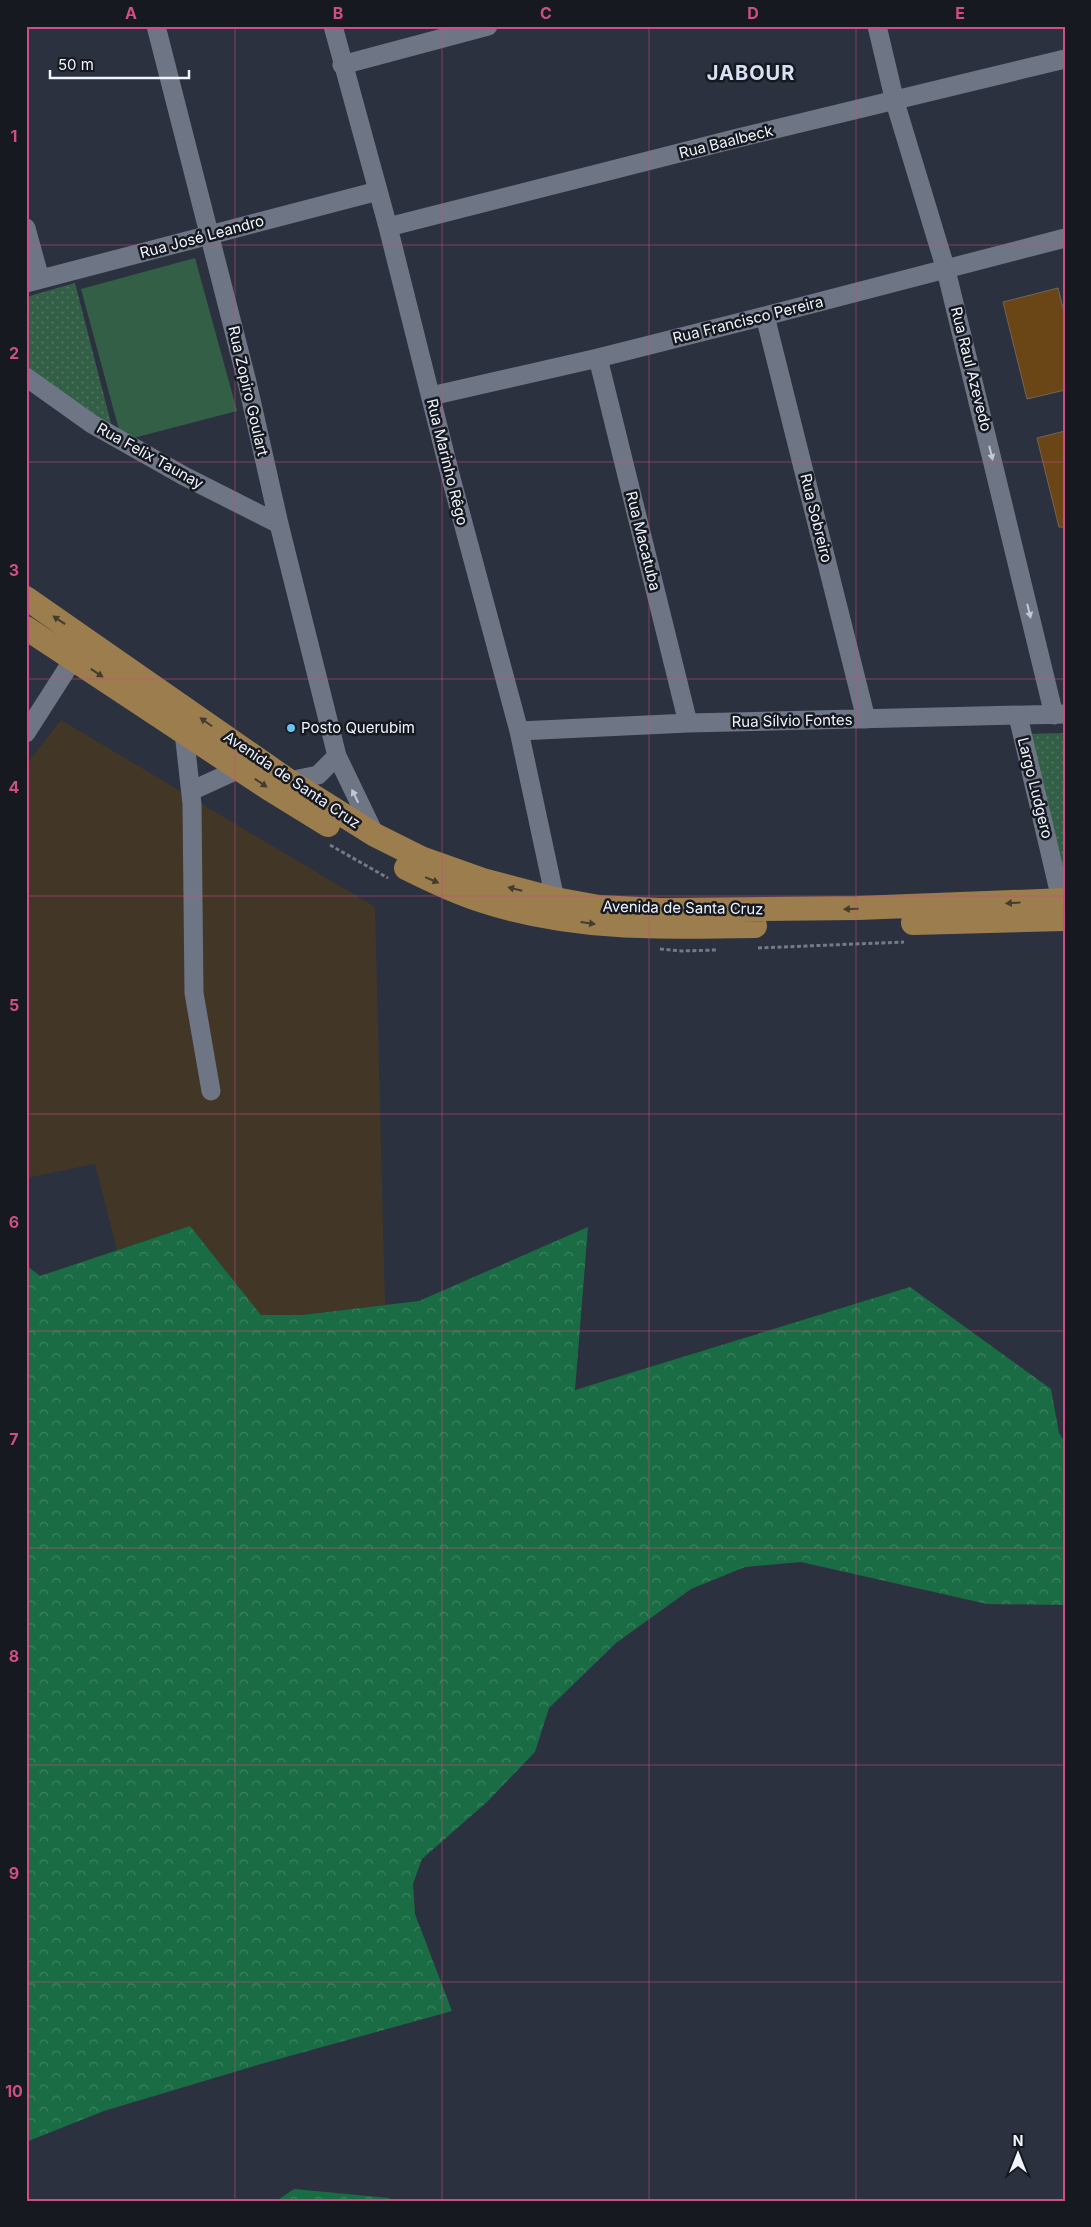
<svg xmlns="http://www.w3.org/2000/svg" width="1091" height="2227" font-family="Inter,sans-serif">
<style>
.industrial{fill:#423727}
.grass{fill:#335f46}
.forest{fill:url(#forest-crowns)}
.park{fill:url(#park-dots)}
.building{fill:#6a4515;stroke:#726557}
.lines{fill:none;stroke-linecap:round;stroke-linejoin:round}
.path{stroke:#757a86;stroke-width:3;stroke-dasharray:4 2.5;stroke-linecap:butt}
.minor{stroke:#6e7585;stroke-width:19}
.major{stroke:#9c7d4e;stroke-width:24}
.oneway{fill:#c2c8d4}
.oneway2{fill:#453c30}
.grid{fill:none;stroke:#ce4f84;stroke-width:1;stroke-opacity:0.55}
.poi-dot{fill:#68c4f0;stroke:#161920;stroke-width:2}
.labels{text-anchor:middle;stroke-width:5;stroke-linejoin:round;paint-order:stroke}
.street-label{font-size:15px;fill:#f0f4fe;stroke:#161920}
.poi-label{font-size:15px;fill:#f0f4fe;stroke:#161920;text-anchor:start}
.district-label{font-size:20px;font-weight:bold;letter-spacing:1px;fill:#d9e1f4;stroke:#161920}
.neatline{fill:none;stroke:#ce4f84;stroke-width:2}
.grid-label{font-size:16px;text-anchor:middle;font-weight:bold;fill:#ce4f84}
</style>
<defs>
<pattern id="forest-crowns" width="20" height="18" patternUnits="userSpaceOnUse" patternTransform="scale(1.25)"><rect width="20" height="18" fill="#1a6c44"/><path d="M2 6a3 3 0 1 1 6 0M12 15a3 3 0 1 1 6 0" fill="none" stroke="#3c8260"/></pattern>
<pattern id="park-dots" width="8" height="8" patternUnits="userSpaceOnUse" patternTransform="scale(1.25)"><rect width="8" height="8" fill="#335f46"/><path d="M2 2h.1M6 6h.1" fill="none" stroke="#517762" stroke-width="1.8" stroke-linecap="round"/></pattern>
</defs>
<rect width="100%" height="100%" fill="#2b313f"/>
<!-- industrial -->
<path class="industrial" d="M61,720l314,187 10,398 -83,10h-41l-71,-89 -73,24 -22,-86 -69,14v-413z"/>
<!-- grass -->
<path class="grass" d="M195,258l42,153 -115,30 -41,-152z"/>
<!-- forest -->
<path class="forest" d="M190,1226l71,89h41l117,-14 169,-74 -13,163 335,-103 141,102 8,44 6,10v162l-78,-1 -186,-42 -56,5 -54,22 -75,54 -67,65 -14,44 -48,50 -65,57 -9,25 2,30 37,97 -191,53 -157,47 -78,31v-877l14,11z
M294,2189l95,9 3,3h-116z"/>
<!-- park -->
<path class="park" d="M75,283l38,148 -87,-59v-75z
M1065,733v141l-39,-140z"/>
<!-- building -->
<path class="building" d="M1058,288l7,28v74l-38,9 -24,-97z
M1065,431v96h-6l-22,-89z"/>
<g class="lines">
<!-- path -->
<path class="path" d="M330,845l58,33
M758,948l146,-6
M660,949l21,2 35,-1"/>
<!-- minor -->
<path class="minor" d="M156,26l91,356 32,142 58,232 38,79
M333,26l55,201 63,251 68,253 36,168
M877,26l18,76 51,168 108,445
M342,65l146,-39
M388,227l350,-89 327,-79
M26,228l14,51
M26,283l352,-92
M765,316l101,403
M598,358l90,365
M26,377l66,47 92,52 95,48
M431,396l167,-38 167,-42 300,-78
M1018,716l46,196
M519,731l169,-8 377,-9
M184,732l8,72 2,189 17,98
M26,733l48,-75
M289,781l29,-6 19,-19
M191,791l48,-22"/>
<!-- major -->
<path class="major" d="M26,598l263,183 86,54 46,23 62,22 72,19 44,8 61,3 198,-2 207,-8
M26,628l242,160 60,37
M406,868c24,12 51,25 77,33 88,29 181,27 272,25
M913,923l152,-4"/>
</g>
<!-- one-way arrows -->
<defs><path id="oneway-solid" d="M-6-.8H1V-3.2L6.5 0L1 3.2V.8H-6Z" transform="scale(1.25)"/></defs>
<g class="oneway">
<use href="#oneway-solid" transform="translate(991 453) rotate(76)"/>
<use href="#oneway-solid" transform="translate(1029 611) rotate(76)"/>
<use href="#oneway-solid" transform="translate(355 796) rotate(-116)"/>
</g>
<g class="oneway2">
<use href="#oneway-solid" transform="translate(59 620) rotate(-146)"/>
<use href="#oneway-solid" transform="translate(97 673) rotate(34)"/>
<use href="#oneway-solid" transform="translate(206 722) rotate(-145)"/>
<use href="#oneway-solid" transform="translate(261 783) rotate(34)"/>
<use href="#oneway-solid" transform="translate(432 880) rotate(23)"/>
<use href="#oneway-solid" transform="translate(515 889) rotate(-166)"/>
<use href="#oneway-solid" transform="translate(1013 903) rotate(177)"/>
<use href="#oneway-solid" transform="translate(851 909) rotate(179)"/>
<use href="#oneway-solid" transform="translate(588 923) rotate(8)"/>
</g>
<!-- grid -->
<path class="grid" d="M235,26v2175M442,26v2175M649,26v2175M856,26v2175M26,245h1039M26,462h1039M26,679h1039M26,896h1039M26,1114h1039M26,1331h1039M26,1548h1039M26,1765h1039M26,1982h1039"/>
<!-- markers -->
<circle class="poi-dot" cx="291" cy="728" r="5"/>
<g class="labels">
<!-- street labels -->
<g class="street-label">
<text transform="translate(726 142) rotate(-14)" y="5">Rua Baalbeck</text>
<text transform="translate(202 237) rotate(-15)" y="5">Rua José Leandro</text>
<text transform="translate(748 320) rotate(-14)" y="5">Rua Francisco Pereira</text>
<text transform="translate(971 369) rotate(76)" y="5">Rua Raul Azevedo</text>
<text transform="translate(248 391) rotate(77)" y="5">Rua Zopiro Goulart</text>
<text transform="translate(150 456) rotate(29)" y="5">Rua Felix Taunay</text>
<text transform="translate(447 462) rotate(76)" y="5">Rua Marinho Rêgo</text>
<text transform="translate(816 518) rotate(76)" y="5">Rua Sobreiro</text>
<text transform="translate(643 541) rotate(76)" y="5">Rua Macatuba</text>
<text transform="translate(792 721) rotate(-1)" y="5">Rua Sílvio Fontes</text>
<text transform="translate(292 780) rotate(34)" y="5">Avenida de Santa Cruz</text>
<text transform="translate(1035 788) rotate(76)" y="5">Largo Ludgero</text>
<text transform="translate(683 908) rotate(1)" y="5">Avenida de Santa Cruz</text>
</g>
<!-- poi labels -->
<g class="poi-label">
<text x="301" y="733">Posto Querubim</text>
</g>
<!-- district labels -->
<g class="district-label">
<text x="751" y="80">JABOUR</text>
</g>
</g>
<!-- border -->
<rect width="1091" height="2227" fill="none" stroke="#161920" stroke-width="55"/>
<!-- north arrow -->
<g transform="translate(1018 2154)" stroke="#161920" stroke-width="4" paint-order="stroke">
<path d="M0-4L9 19L0 12L-9 19Z" fill="#f0f4fe"/>
<text y="-8" font-size="14" font-weight="bold" text-anchor="middle" fill="#f0f4fe">N</text>
</g>
<!-- scale -->
<path d="M50 70v8h139v-8" fill="none" stroke="#f0f4fe" stroke-width="2.5"/>
<text x="58" y="70" font-size="15" fill="#f0f4fe" stroke="#161920" stroke-width="4" paint-order="stroke">50 m</text>
<rect x="28" y="28" width="1036" height="2172" class="neatline"/>
<g class="grid-label">
<text x="131" y="19">A</text>
<text x="338" y="19">B</text>
<text x="546" y="19">C</text>
<text x="753" y="19">D</text>
<text x="960" y="19">E</text>
<text x="14" y="142">1</text>
<text x="14" y="359">2</text>
<text x="14" y="576">3</text>
<text x="14" y="793">4</text>
<text x="14" y="1011">5</text>
<text x="14" y="1228">6</text>
<text x="14" y="1445">7</text>
<text x="14" y="1662">8</text>
<text x="14" y="1879">9</text>
<text x="14" y="2097">10</text>
</g>
</svg>
